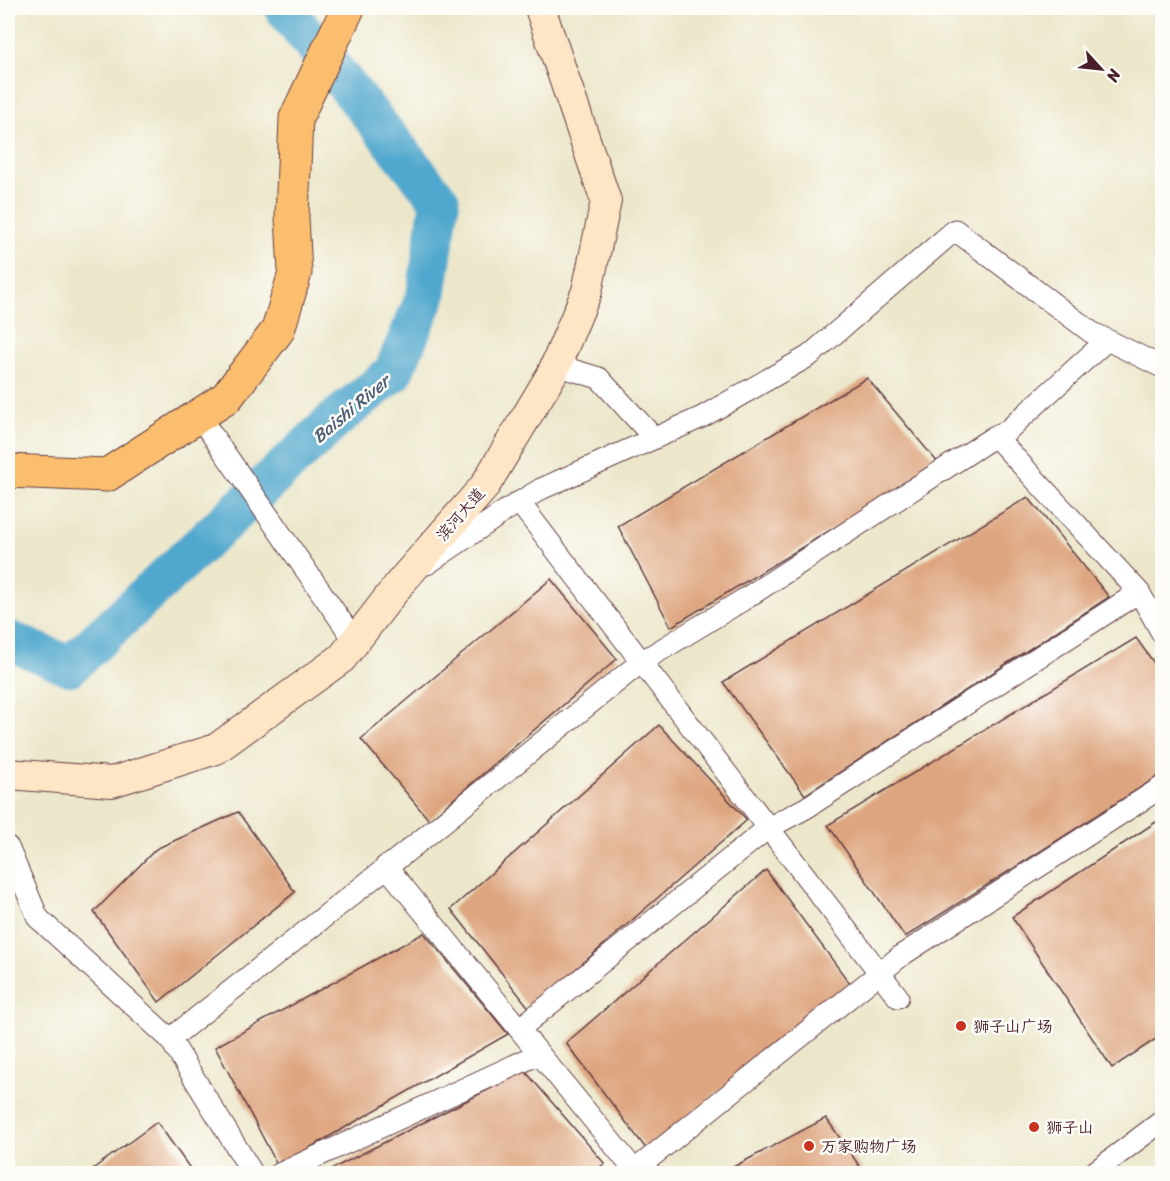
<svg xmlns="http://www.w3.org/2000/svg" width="1170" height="1181" font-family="Sriracha,'LXGW WenKai TC',sans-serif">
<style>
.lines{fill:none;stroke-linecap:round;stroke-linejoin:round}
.river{stroke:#51a8ce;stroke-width:40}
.building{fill:#dea680}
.street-casing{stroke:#623d43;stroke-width:23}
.secondary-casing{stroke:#623d43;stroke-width:32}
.primary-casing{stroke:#623d43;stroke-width:35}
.street{stroke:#fff;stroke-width:21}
.secondary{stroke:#fde5c5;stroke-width:30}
.primary{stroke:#fbbe6e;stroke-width:33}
.poi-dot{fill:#c8321e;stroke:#fdfcf7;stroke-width:2}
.labels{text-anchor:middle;stroke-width:5;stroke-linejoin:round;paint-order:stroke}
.street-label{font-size:16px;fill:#4a1f2b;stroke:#fdfcf7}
.poi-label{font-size:16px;fill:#4a1f2b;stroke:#fdfcf7;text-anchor:start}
.water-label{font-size:18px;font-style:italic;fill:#4d5d74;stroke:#fdfcf7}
</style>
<rect width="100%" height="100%" fill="#fdfcf7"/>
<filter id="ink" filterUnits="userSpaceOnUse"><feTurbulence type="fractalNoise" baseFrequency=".0167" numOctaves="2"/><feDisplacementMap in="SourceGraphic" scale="12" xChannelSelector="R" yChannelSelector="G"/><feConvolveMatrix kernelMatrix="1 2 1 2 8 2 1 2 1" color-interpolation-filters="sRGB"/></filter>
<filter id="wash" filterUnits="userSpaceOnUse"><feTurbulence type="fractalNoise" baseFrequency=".008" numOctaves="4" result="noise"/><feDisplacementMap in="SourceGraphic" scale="24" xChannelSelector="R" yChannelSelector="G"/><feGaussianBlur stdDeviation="1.35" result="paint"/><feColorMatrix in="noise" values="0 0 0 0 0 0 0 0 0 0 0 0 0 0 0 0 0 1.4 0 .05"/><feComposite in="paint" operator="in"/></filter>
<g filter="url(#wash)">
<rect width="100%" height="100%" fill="#ece7cb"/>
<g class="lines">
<!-- river -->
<path class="river" d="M8,640l62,26 266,-247 57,-46 33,-77 14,-95 -156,-193"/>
</g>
<g id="blocks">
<!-- building -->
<path class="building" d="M867,378l72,86 -268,163 -53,-101z
M1028,497l81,100 -304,198 -82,-113z
M551,579l66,80 -188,161 -68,-81z
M1136,638l26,36v100l-257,163 -77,-112z
M659,725l88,95 -217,189 -79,-100z
M238,812l57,80 -136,110 -65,-90 62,-63z
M1162,818v217l-50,33 -100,-151z
M766,870l85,115 -204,165 -81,-107z
M424,933l84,101 -230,132 -63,-119z
M525,1071l80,93 -17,10h-266z
M826,1118l39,56h-145z
M157,1122l37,52h-108z"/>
</g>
</g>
<g filter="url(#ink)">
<use href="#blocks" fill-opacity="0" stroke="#623d43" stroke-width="1.5"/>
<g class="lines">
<!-- street casing -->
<g class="street-casing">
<path id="street" d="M556,365l43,13 55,60
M199,416l156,225
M995,436l144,156 23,41
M519,502l379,495
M427,564l81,-55 33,-20 161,-72 107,-61 146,-126 136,102 71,35
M8,847l30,71 132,121 83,135
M386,866l249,305
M519,1029l249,-201 38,-20 333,-216
M170,1039l255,-202 216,-175 102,-62 252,-164 12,-5 100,-91
M279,1174l260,-120
M630,1174l272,-219 260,-168
M1092,1174l70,-53"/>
</g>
<!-- secondary casing -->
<g class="secondary-casing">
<path id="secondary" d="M8,774l104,8 104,-33 126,-91 58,-75 84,-96 68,-113 35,-83 19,-90 -66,-193"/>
</g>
<!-- primary casing -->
<g class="primary-casing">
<path id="primary" d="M8,471l99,4 119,-77 52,-68 17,-57 -3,-56 4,-99 52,-110"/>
</g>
<!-- street -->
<use href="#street" class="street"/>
<!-- secondary -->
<use href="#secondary" class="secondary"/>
<!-- primary -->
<use href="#primary" class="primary"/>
</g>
</g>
<!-- markers -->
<g class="poi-dot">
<circle cx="961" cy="1026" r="6"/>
<circle cx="1034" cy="1127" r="6"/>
<circle cx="809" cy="1146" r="6"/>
</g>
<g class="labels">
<!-- street labels -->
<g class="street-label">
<text transform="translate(460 514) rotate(-49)" y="6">滨河大道</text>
</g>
<!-- poi labels -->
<g class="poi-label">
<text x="973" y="1032">狮子山广场</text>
<text x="1046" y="1133">狮子山</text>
<text x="821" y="1152">万家购物广场</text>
</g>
<!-- water labels -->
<g class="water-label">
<text transform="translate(351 409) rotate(-40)" y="6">Baishi River</text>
</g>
</g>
<!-- margin -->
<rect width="1170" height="1181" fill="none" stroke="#fdfcf7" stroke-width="30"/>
<!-- north arrow -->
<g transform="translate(1101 69) rotate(117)" stroke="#fdfcf7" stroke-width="4.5" paint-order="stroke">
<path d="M0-4.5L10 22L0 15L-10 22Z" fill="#4a1f2b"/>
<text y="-9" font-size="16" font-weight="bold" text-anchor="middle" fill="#4a1f2b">N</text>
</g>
</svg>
